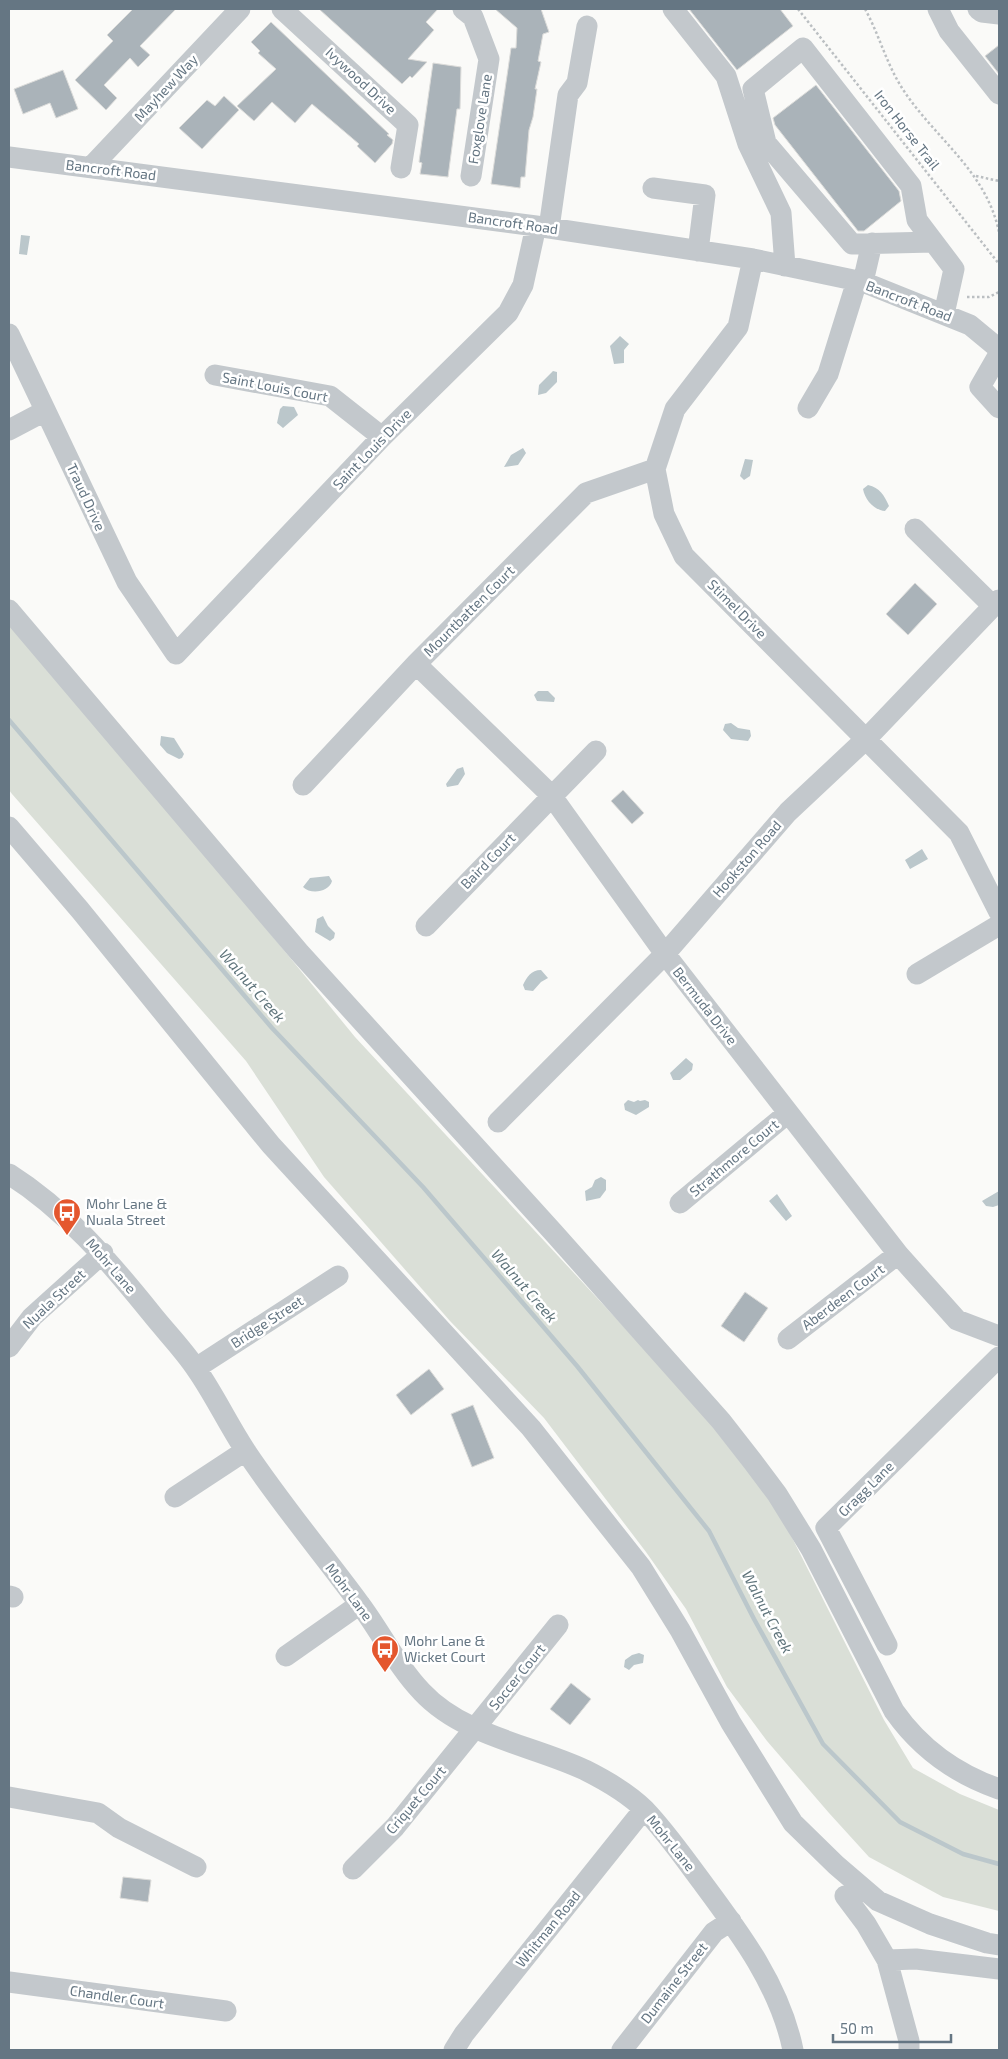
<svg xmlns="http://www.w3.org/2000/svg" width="1008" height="2059" font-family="'Exo 2',sans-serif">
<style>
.green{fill:#dadfd7}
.water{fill:#bbc7cb}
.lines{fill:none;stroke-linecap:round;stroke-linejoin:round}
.stream{stroke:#bbc7cb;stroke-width:4.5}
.building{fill:#aab3b9;stroke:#dcdcda}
.path{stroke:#bbbfc2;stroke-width:2.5;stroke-dasharray:2.5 2.5;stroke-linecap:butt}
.minor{stroke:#c3c8cc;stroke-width:21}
.labels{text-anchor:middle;stroke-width:5;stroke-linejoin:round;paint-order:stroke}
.street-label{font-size:14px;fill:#657683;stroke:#fff}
.poi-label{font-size:14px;fill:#657683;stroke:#fff;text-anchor:start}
.water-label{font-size:15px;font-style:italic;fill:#60757c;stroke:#fff}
</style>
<rect width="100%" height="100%" fill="#fafaf8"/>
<!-- green -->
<path class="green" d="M9,618l64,75 282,344 372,401 49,68 108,214 29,48 47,26 39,16v101l-56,-14 -74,-40 -40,-44 -62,-72 -40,-54 -41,-78 -40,-57 -102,-134 -94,-97 -126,-144 -78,-116 -234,-267 -3,-4z"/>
<!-- water -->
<path class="water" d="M21,235l9,1 -3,19 -8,-1z
M620,336l9,8 -5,6v13l-10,1 -4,-18z
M553,371l4,1v10l-11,11 -8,2 1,-10z
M283,406l11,1 4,8 -15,13 -6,-5 3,-14z
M523,448l3,5 -8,12 -14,2 7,-12z
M745,459l8,1 -3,16 -6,4 -4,-4z
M868,485c12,3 16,10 21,21l-4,5c-11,-1 -20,-11 -22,-22z
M538,691h10l7,7 -1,4 -17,-1 -3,-6z
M731,723l7,5 12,2 1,6 -3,5 -17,-2 -8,-9 2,-6z
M161,736l13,2 10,16 -2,4 -3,1 -12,-6 -7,-8z
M463,767l2,7 -7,11 -11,2 -1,-3 11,-15z
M922,849l6,10 -18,10 -5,-9z
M329,876l3,5c-3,11 -21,14 -29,6l7,-9z
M323,916l5,10 7,7 -1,5 -4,3 -15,-9 2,-13z
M541,970l7,8 -7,4 -8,9 -8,-1 -2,-5c4,-8 8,-15 18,-15z
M686,1058l7,6 -1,6 -12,10h-7l-3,-7z
M628,1100l6,2 4,-2 2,1 5,-1 4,2v5l-13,8 -11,-5 -1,-6z
M601,1177l5,3v10l-6,8 -14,3 -1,-10 7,-4 3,-7z
M999,1191v14l-6,2 -7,-1 -4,-5z
M777,1194l15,22 -6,5 -17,-20z
M639,1653l5,2 -1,8 -9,2 -5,5 -5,-3 1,-7 7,-5z"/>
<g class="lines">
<!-- stream -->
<path class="stream" d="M9,720l263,308 151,159 154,179 132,165 45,88 69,125 77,78 63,32 36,10"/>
</g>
<!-- building -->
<path class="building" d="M133,9h43l-36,37 10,9 -12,12 -8,-9 -26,27 13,13 -11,12 -31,-30 38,-39 -6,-6z
M319,9h119l-12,13 8,8 -26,29 19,3 -15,16 -2,-2 -8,8z
M495,9h46l8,23 -6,2 -5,27 3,1 -6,27h2l-4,28 -4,13 -4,47h-4l-1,11 -29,-4 17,-115 3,-21h5l1,-20z
M689,9h91l13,17 -56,44z
M271,22l118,112 -2,1 6,5 -1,4 -17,19 -18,-17 2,-2 -47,-40 -17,19 -23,-21 -18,19 -17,-15 39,-37 -18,-16 2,-2 -9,-9z
M999,45v29l-14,-18z
M433,63l28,4 -1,42h-3l-9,68 -28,-3 2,-11 -3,-1z
M63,70l15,39 -22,9 -6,-15 -27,11 -9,-25z
M816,85l83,106 2,10 -37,30h-6l-83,-106 -2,-7z
M224,96l15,14 -37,39 -23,-21 28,-28 8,6z
M915,583l22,21 -29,31 -22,-21z
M623,790l21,23 -12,11 -21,-23z
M745,1292l23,16 -24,34 -23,-16z
M429,1369l15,20 -33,26 -15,-20z
M473,1405l21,53 -22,9 -21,-53z
M571,1683l20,16 -21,26 -20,-16z
M123,1877l28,3 -3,22 -28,-4z"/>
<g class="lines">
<!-- path -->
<path class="path" d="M798,9l201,255
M865,9c14,25 21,54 37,79 32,50 84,82 97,144
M976,176l23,5
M967,297h22l10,-5"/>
<!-- minor -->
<path class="minor" d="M282,9l126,116 -7,43
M463,9l10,8 16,42 -18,117
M673,9l53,67 22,68 33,69 4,53
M938,9l11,22 50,63
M978,9l4,3 17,2
M9,157l527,69 217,33 110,23 107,43 29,24
M91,167l149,-158
M653,188l52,7 -7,56
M549,228l19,-133 9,-12 10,-57
M933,242l-81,2 -86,-101 -13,-54 50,-41 108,138 6,34 37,49 -10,45
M753,259l-15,68 -63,82 -20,60 9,45 20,42 275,277 40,79
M863,282l9,-39
M9,334l118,248 49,72 206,-217 126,-124 15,-28 13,-59
M999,354l-19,33 19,21
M215,375l115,21 52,41
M808,408l20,-34 29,-93
M9,430l36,-19
M915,529l78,77
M9,610l290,342 254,280 168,189 32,41 24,32 34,55 83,162c26,37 62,63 105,78
M416,664l135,131 114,159 233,300 59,66 42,16
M303,785l113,-121 170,-171 69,-24
M9,827l71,83 191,235 260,283 110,139 39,63 51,93 62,100 43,42 42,36 52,23 57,19 12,2
M426,926l170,-175
M917,974l82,-49
M498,1122l167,-168 123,-142 79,-74 132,-138
M9,1174c57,36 100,87 142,139 15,19 33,37 46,57 18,26 32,56 50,83 35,52 75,100 112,150 22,29 38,63 63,89 41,44 110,53 163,78 20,10 44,24 60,40 21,22 39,48 57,72 38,51 78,104 91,168
M680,1203l108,-90
M788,1339l110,-85
M9,1347l23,-30 71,-64
M196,1368l142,-92
M175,1497l70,-46
M9,1596l4,1
M887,1645l-61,-117 173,-171
M286,1656l74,-52
M9,1797l89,16 21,15 77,39
M353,1869l42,-42 163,-202
M845,1896l21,28 21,36 22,81v9
M887,1960l29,-1 83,10
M9,1982l217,29
M454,2050l10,-16 180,-225
M622,2050l92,-118 17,-11"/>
</g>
<!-- icons -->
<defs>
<g id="bus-pin" transform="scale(1.4375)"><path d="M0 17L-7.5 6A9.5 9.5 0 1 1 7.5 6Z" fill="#e4572e" stroke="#fff"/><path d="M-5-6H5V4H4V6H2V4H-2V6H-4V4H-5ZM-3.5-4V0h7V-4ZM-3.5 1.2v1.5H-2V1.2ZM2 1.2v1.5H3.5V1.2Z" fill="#fff"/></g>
</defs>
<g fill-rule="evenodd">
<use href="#bus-pin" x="67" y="1212"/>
<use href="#bus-pin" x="385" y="1649"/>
</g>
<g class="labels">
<!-- street labels -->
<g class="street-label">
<text transform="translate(361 81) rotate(43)" y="5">Ivywood Drive</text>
<text transform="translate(166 88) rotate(-47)" y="5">Mayhew Way</text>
<text transform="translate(480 119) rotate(-81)" y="5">Foxglove Lane</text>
<text transform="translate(907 130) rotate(52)" y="5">Iron Horse Trail</text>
<text transform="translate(111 170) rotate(7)" y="5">Bancroft Road</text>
<text transform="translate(513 223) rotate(8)" y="5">Bancroft Road</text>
<text transform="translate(909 301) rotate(21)" y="5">Bancroft Road</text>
<text transform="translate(275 387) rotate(11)" y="5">Saint Louis Court</text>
<text transform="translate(372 449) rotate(-46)" y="5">Saint Louis Drive</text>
<text transform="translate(86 497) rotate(65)" y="5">Traud Drive</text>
<text transform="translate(737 609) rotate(45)" y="5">Stimel Drive</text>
<text transform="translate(469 611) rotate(-45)" y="5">Mountbatten Court</text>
<text transform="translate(747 859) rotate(-49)" y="5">Hookston Road</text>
<text transform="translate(488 861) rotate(-46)" y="5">Baird Court</text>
<text transform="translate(705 1006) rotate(52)" y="5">Bermuda Drive</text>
<text transform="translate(734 1158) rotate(-40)" y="5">Strathmore Court</text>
<text transform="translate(111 1266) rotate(49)" y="5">Mohr Lane</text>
<text transform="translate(843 1297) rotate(-37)" y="5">Aberdeen Court</text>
<text transform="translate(54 1299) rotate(-43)" y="5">Nuala Street</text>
<text transform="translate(267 1322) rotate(-33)" y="5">Bridge Street</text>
<text transform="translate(866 1489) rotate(-45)" y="5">Gragg Lane</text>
<text transform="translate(349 1592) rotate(53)" y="5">Mohr Lane</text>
<text transform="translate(517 1677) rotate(-51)" y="5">Soccer Court</text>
<text transform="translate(416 1800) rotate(-50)" y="5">Criquet Court</text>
<text transform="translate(671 1843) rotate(51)" y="5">Mohr Lane</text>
<text transform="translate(548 1929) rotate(-51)" y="5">Whitman Road</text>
<text transform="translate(674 1983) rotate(-52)" y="5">Dumaine Street</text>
<text transform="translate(117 1997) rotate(8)" y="5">Chandler Court</text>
</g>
<!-- poi labels -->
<g class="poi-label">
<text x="86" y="1209">Mohr Lane &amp;<tspan x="86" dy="16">Nuala Street</tspan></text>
<text x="404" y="1646">Mohr Lane &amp;<tspan x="404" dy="16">Wicket Court</tspan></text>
</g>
<!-- water labels -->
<g class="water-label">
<text transform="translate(252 986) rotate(49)" y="5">Walnut Creek</text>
<text transform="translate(524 1286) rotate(49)" y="5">Walnut Creek</text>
<text transform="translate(767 1612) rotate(62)" y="5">Walnut Creek</text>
</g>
</g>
<!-- border -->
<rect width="1008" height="2059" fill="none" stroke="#657683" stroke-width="20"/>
<!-- scale -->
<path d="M833 2034v8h118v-8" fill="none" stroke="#657683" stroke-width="2.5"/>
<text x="840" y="2034" font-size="15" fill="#657683" stroke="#ffffff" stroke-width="4" paint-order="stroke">50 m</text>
</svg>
